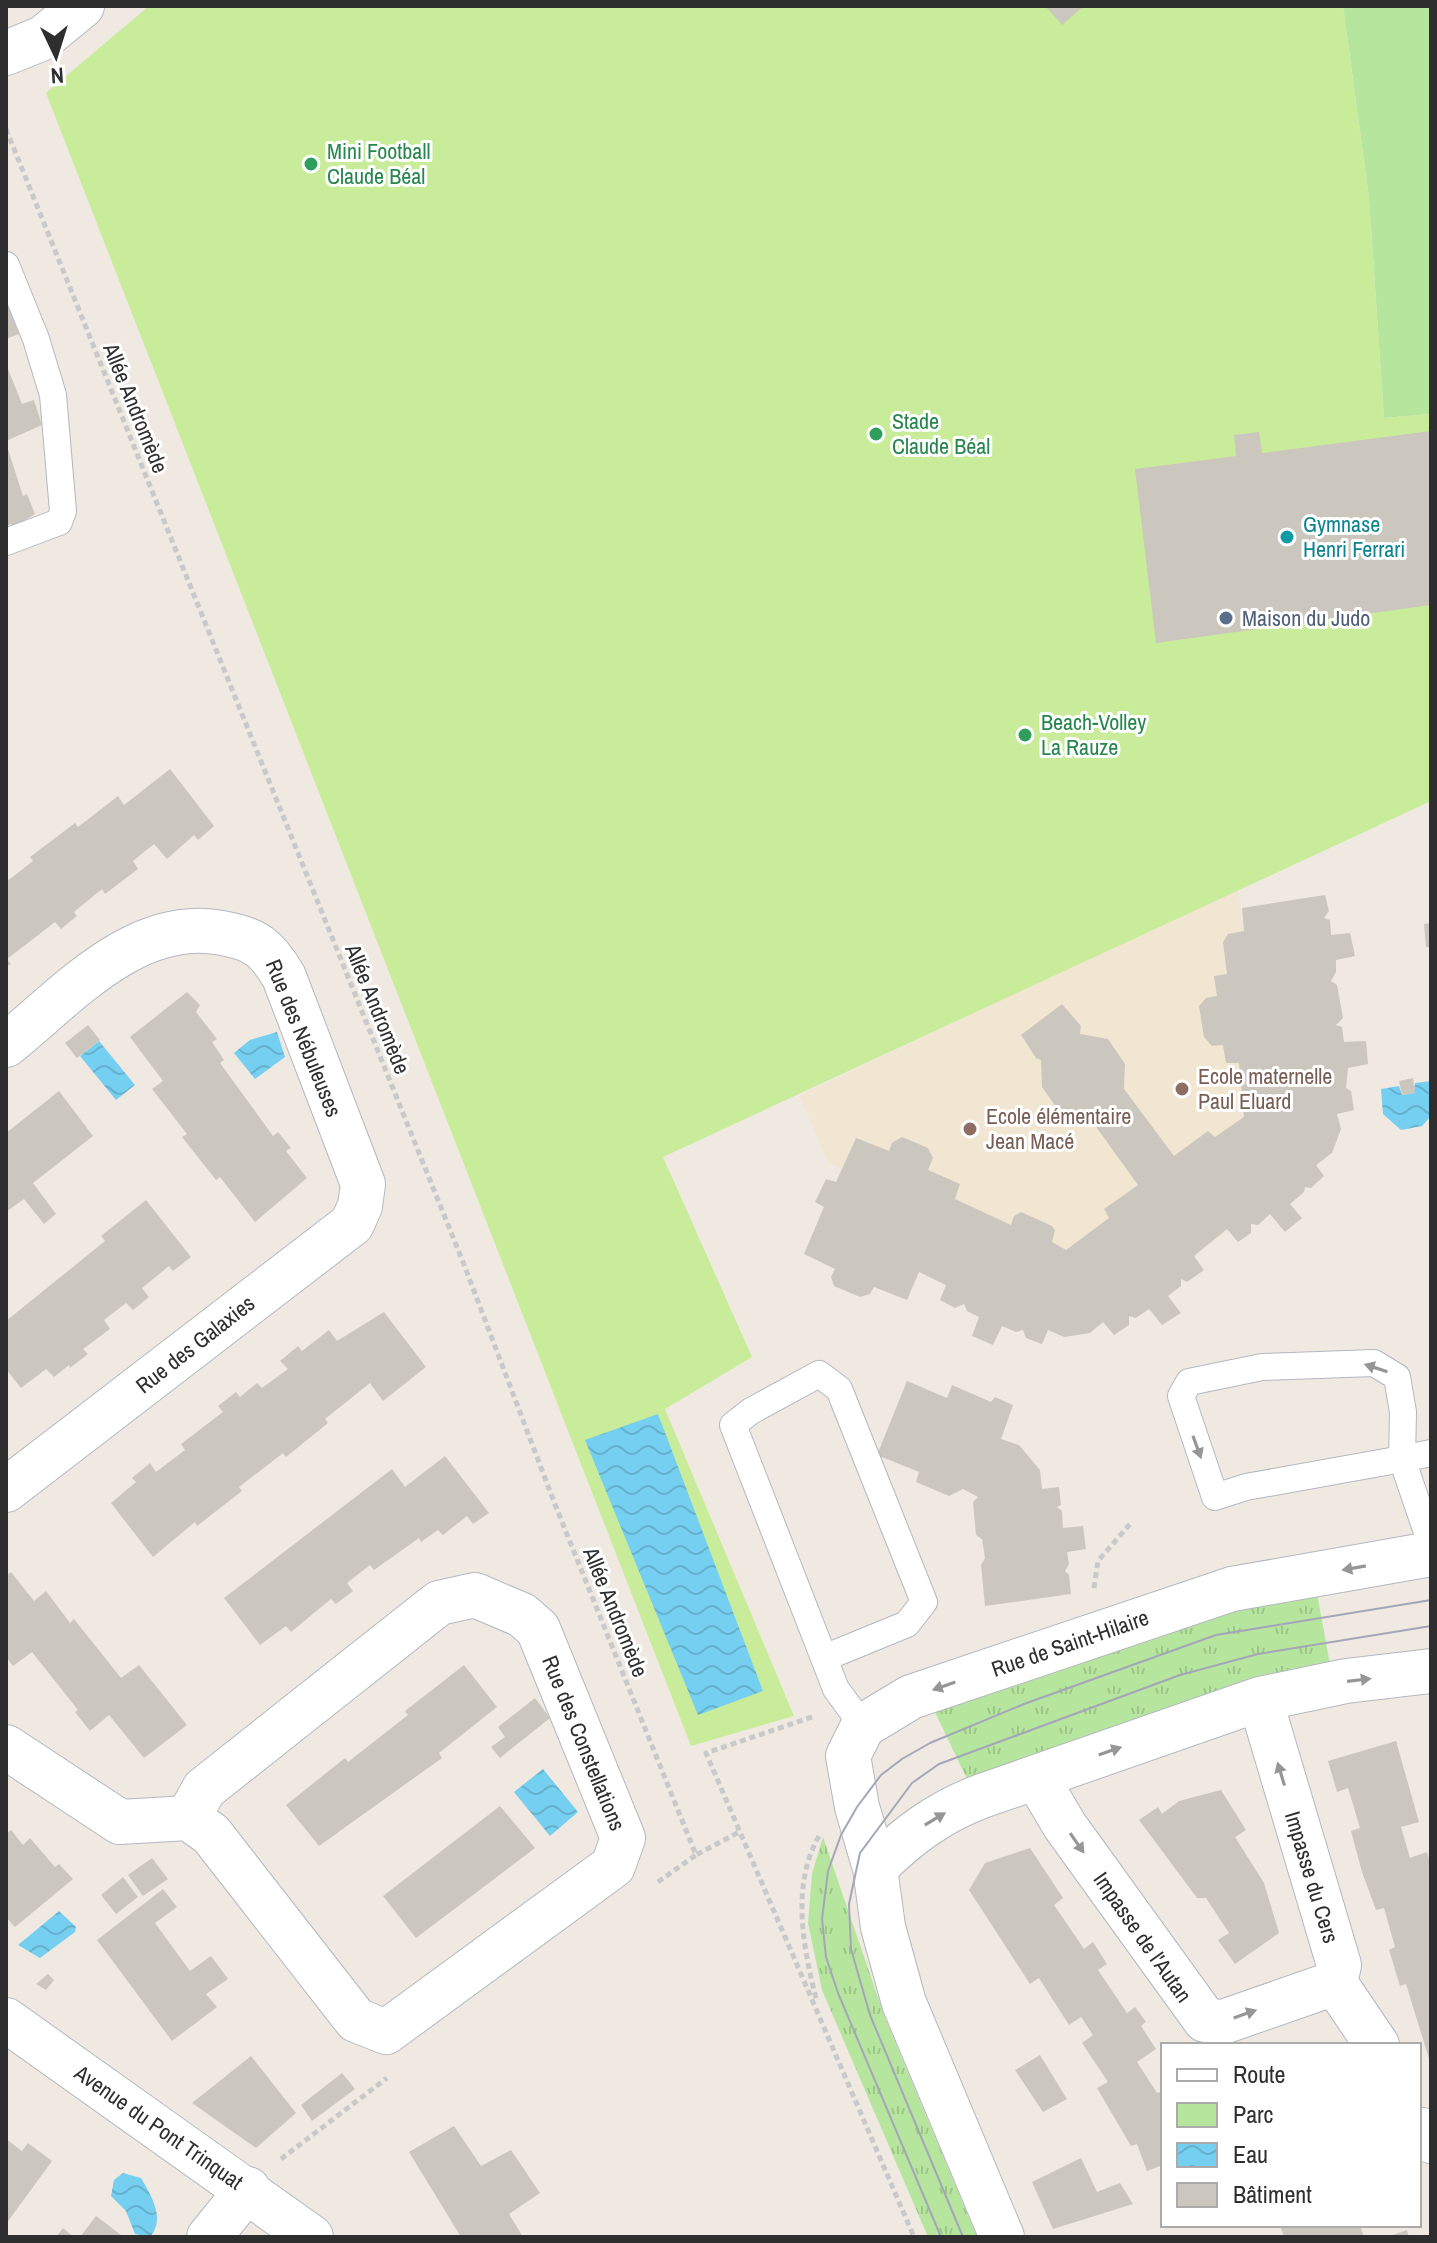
<svg xmlns="http://www.w3.org/2000/svg" width="1437" height="2243" font-family="'Archivo Narrow',sans-serif">
<style>
.education{fill:#f0e6d1}
.grass{fill:url(#grass-tufts)}
.park{fill:#b6e59e}
.pitch{fill:#c9ec9a}
.water{fill:url(#water-waves)}
.building{fill:#cbc7bf}
.lines{fill:none;stroke-linecap:round;stroke-linejoin:round}
.lane-casing{stroke:#b4b7c1;stroke-width:28}
.street-casing{stroke:#b4b7c1;stroke-width:46}
.path{stroke:#c9c9c9;stroke-width:5;stroke-dasharray:6 4;stroke-linecap:butt}
.lane{stroke:#fff;stroke-width:26}
.street{stroke:#fff;stroke-width:44}
.tram{stroke:#a3a6b8;stroke-width:2}
.oneway{fill:#969696}
.leisure-dot{fill:#2e9e5b;stroke:#fff;stroke-width:3}
.culture-dot{fill:#0f9aa8;stroke:#fff;stroke-width:3}
.service-dot{fill:#5c6f8a;stroke:#fff;stroke-width:3}
.education-dot{fill:#8d6e63;stroke:#fff;stroke-width:3}
.labels{text-anchor:middle;stroke-width:6;stroke-linejoin:round;paint-order:stroke}
.leisure-label{font-size:22px;fill:#27864d;stroke:#fff;text-anchor:start}
.street-label{font-size:22px;fill:#2e2e2e;stroke:#fff}
.culture-label{font-size:22px;fill:#0d838f;stroke:#fff;text-anchor:start}
.service-label{font-size:22px;fill:#4e5e75;stroke:#fff;text-anchor:start}
.education-label{font-size:22px;fill:#785e54;stroke:#fff;text-anchor:start}
</style>
<defs>
<pattern id="grass-tufts" width="24" height="20" patternUnits="userSpaceOnUse" patternTransform="scale(2)"><rect width="24" height="20" fill="#b6e59e"/><path d="M3 7l-1-3M5 7V3M7 7l1-3M15 17l-1-3M17 17v-4M19 17l1-3" fill="none" stroke="#9dc588"/></pattern>
<pattern id="water-waves" width="16" height="10" patternUnits="userSpaceOnUse" patternTransform="scale(2)"><rect width="16" height="10" fill="#75cff0"/><path d="M0 5q4-4 8 0t8 0" fill="none" stroke="#66b2ce"/></pattern>
</defs>
<rect width="100%" height="100%" fill="#efe9e1"/>
<!-- education -->
<path class="education" d="M1237,887l48,301 -139,103 -317,-128 -30,-67z"/>
<!-- grass -->
<path class="grass" d="M1316,1588l15,82 -362,113 -37,-77 297,-101z
M823,1837l62,181 92,219h-49l-106,-247 -14,-67 4,-49z"/>
<!-- park -->
<path class="park" d="M1343,6h88v408l-47,4 -15,-220z"/>
<!-- pitch -->
<path class="pitch" d="M149,6h1194l26,192 15,220 47,-4v387l-768,356 89,200 -87,52 129,307 -103,30 -645,-1653z"/>
<!-- water -->
<path class="water" d="M277,1032l8,25 -30,22 -21,-26 16,-13z
M99,1041l36,44 -19,15 -36,-44z
M1431,1081v35l-9,10 -21,4 -18,-16 -2,-25 18,-3 3,9 12,-2 1,-10z
M658,1414l105,277 -65,24 -113,-275z
M543,1769l35,43 -28,24 -36,-44z
M59,1911l17,16 -1,5 -35,26 -22,-13z
M123,2173l18,5c10,17 25,41 9,59l-15,-3 -9,-23 -15,-15 3,-16z"/>
<!-- building -->
<path class="building" d="M1045,6h39l-22,19z
M6,301l13,33 -13,5z
M6,364l16,40 12,-4 8,25 -36,16z
M1431,431v174l-275,38 -21,-174 101,-13 -2,-21 25,-3 3,21z
M6,443l17,53 4,-2 8,20 -22,14 -2,-4 -5,2z
M170,769l44,57 -16,14 -4,-5 -27,24 -13,-15 -21,17 5,8 -33,25 -3,-5 -28,23 3,4 -16,13 -6,-7 -48,37 4,5 -5,3v-85l27,-21 -3,-4 45,-34 3,4 40,-31 6,9z
M1325,895l4,16 -5,7 6,2 1,15 19,-2 5,23 -19,4v12l-5,9 6,4 6,33 -7,7 6,2 2,15 22,-1 2,23 -20,4 -2,20 5,3 3,19 -17,4 4,15 -9,24 -16,12 8,11 -13,12 -6,-1 -1,5 -14,12 12,14 -17,14 -15,-18 -12,11 -7,-1v9l-13,9 -11,-13 -33,27 10,14 -17,12 -6,-3v7l-13,10 13,17 -19,12 -13,-16 -13,9 -7,-2v9l-15,10 -11,-13 -13,11 -26,4 -16,-7 -6,14 -16,-6 -3,-8 -7,2 -14,-6 -9,19 -21,-9 7,-19 -12,-6 -3,-7 -9,4 -15,-8 6,-15 -27,-13 -12,28 -33,-13 -4,7 -10,3 -26,-11 -3,-9 4,-8 -31,-15 20,-47 -9,-5 11,-23 10,3 20,-44 33,13 3,-8 10,-6 26,11 5,10 -5,12 32,14 -5,15 56,26 3,-9 7,-4 31,14 3,4 -3,12 14,8 43,-32 -5,-9 34,-24 -49,-68 -30,-6 -17,-24 -1,-27 -5,-2 -15,-23 41,-31 19,22 -1,8 28,5 17,25 -1,25 50,67 34,-25 7,6 29,-20 -5,-54h-13l-3,-18 -11,1 -8,-9 -5,-31 7,-8 11,-2 -3,-20 13,-2 -4,-32 5,-8 16,-3 -2,-23z
M1431,923v24h-5l-2,-23z
M187,992l13,13 -4,7 21,27 -5,3 12,18 -4,3 53,73 5,-4 13,16 -5,3 21,27 -52,44 -35,-45 -4,3 -34,-43 5,-3 -35,-45 11,-8 -33,-44z
M88,1025l12,15 -23,18 -12,-15z
M1413,1078l2,15 -13,2 -3,-14z
M59,1091l34,45 -60,47 23,31 -12,10 -20,-25 -18,13v-79z
M146,1200l45,57 -18,14 -4,-5 -27,22 7,9 -16,13 -7,-7 -22,17 6,9 -27,20 5,5 -18,14 -1,-3 -15,12 -8,-8 -25,19 -15,-19v-48l99,-80 -4,-5z
M384,1312l42,55 -43,34 -13,-18 -45,36 3,4 -42,34 -3,-4 -44,34 3,4 -45,35 -2,-4 -42,35 -42,-54 25,-21 -4,-4 18,-15 6,9 29,-22 -4,-6 42,-32 -5,-6 18,-14 4,5 17,-14 5,5 26,-19 -8,-8 18,-15 4,5 27,-21 8,11z
M907,1381l40,17 5,-13 39,17 4,-5 18,8 -12,34 18,6 21,25 2,19 17,-2 2,18 -4,2 5,4 1,17 20,-2 3,23 -19,3 2,12 -4,7 4,4 2,19 -86,12 -4,-41 4,-7 -3,-19 -6,-4 -3,-33 5,-5 -15,-8 -14,7 -33,-14 3,-10 -42,-17z
M445,1456l44,57 -16,11 -6,-8 -24,19 -5,-5 -17,12 -2,-4 -45,32 -4,-5 -23,18 6,8 -17,13 -5,-5 -40,33 -5,-6 -26,19 -36,-47 168,-129 13,18z
M11,1572l23,29 12,-10 24,32 4,-4 47,59 18,-13 48,60 -43,33 -35,-43 -19,16 -15,-19 3,-2 -46,-58 -19,14 -7,-9v-81z
M464,1665l33,42 -58,46 3,5 -123,88 -33,-41 59,-47 3,4 60,-47 -3,-4z
M535,1698l15,20 -50,40 -9,-11 14,-10 -7,-10z
M1396,1741l23,81 -18,5 9,31 17,-6 4,13 -1,197 -24,-78 -6,2 -11,-36 6,-3 -11,-39 -8,2 -14,-38 -11,-41 9,-3 -12,-40 -11,4 -9,-31z
M1221,1790l25,40 -11,7 29,46 15,50 -44,31 -17,-24 11,-7 -23,-35h-9l-58,-78 19,-13 4,7 17,-13z
M500,1806l35,42 -119,90 -33,-42z
M11,1830l12,15 7,-7 25,29 4,-3 14,15 -58,48 -9,-10v-83z
M1030,1848l33,50 -9,7 11,16 19,28 9,-7 14,22 -9,6 29,43 8,-6 11,15 -5,4 15,23 -19,13 20,31 6,-2v74l-16,6 -10,-27 -6,2 -34,-58 11,-6 -26,-39 11,-8 -12,-18 -12,8 -30,-47 -9,6 -61,-94 16,-27z
M152,1858l16,21 -25,17 -15,-21z
M123,1877l15,20 -22,17 -15,-19z
M163,1889l14,18 -22,16 35,48 21,-15 17,23 -22,15 11,13 -45,34 -75,-101z
M48,1974l6,6 -8,10 -10,-6z
M1040,2055l27,44 -24,13 -28,-42z
M251,2056l45,57 -40,35 -64,-45z
M342,2073l13,16 -43,32 -11,-16z
M454,2126l27,40 30,-16 29,43 -31,21 14,23h-62l-52,-85z
M6,2139l16,12 6,-8 24,18 -46,63z
M1081,2158l16,34 23,-9 13,21 -80,25 -21,-47z
M96,2216l25,19 -2,2h-39z
M1280,2225h80l4,12h-80z
M63,2228l11,9h-18z
M1407,2230l2,7h-22z"/>
<g class="lines">
<!-- lane casing -->
<g class="lane-casing">
<path id="lane" d="M6,265l30,74 17,56 10,116 -4,11 -53,20
M1431,1453l-29,6 1,-47 -6,-35 -23,-14 -112,4 -73,15 -8,14 34,101 31,-10 156,-28 29,85
M824,1658l83,-34 17,-22 -85,-213 -20,-15 -68,37 -18,14 103,264 27,37"/>
</g>
<!-- street casing -->
<g class="street-casing">
<path id="street" d="M6,53l37,-15 39,-32
M6,1045c61,-49 130,-129 216,-112 34,6 45,15 62,44l79,207 -3,22 -8,18 -346,266
M1260,1699l79,266 -4,18 42,62
M6,1747l114,75 68,-4 23,16 145,186 30,12 227,-166 10,-28 -85,-209 -16,-14 -47,-20 -36,8 -235,186 -16,29
M1036,1777l29,49 140,194 18,2 112,-39
M875,1868c32,-32 64,-56 107,-72l278,-97 86,-18 85,-10
M6,2020l305,217
M1422,2130l9,11
M209,2237l39,-48
M1002,2237l-98,-234 -21,-76 -8,-59 -18,-61 -9,-51 15,-30 48,-29 321,-108 199,-35"/>
</g>
<!-- path -->
<path class="path" d="M6,129l457,1133 93,245 140,348 45,-24
M1094,1588l4,-27 32,-37
M812,1717l-106,36 208,484
M658,1882l38,-27
M816,1998c-13,-51 -25,-113 3,-162
M281,2159l106,-81"/>
<!-- lane -->
<use href="#lane" class="lane"/>
<!-- street -->
<use href="#street" class="street"/>
<!-- tram -->
<path class="tram" d="M941,2237l-103,-244 -12,-36 -4,-38 6,-48 13,-36 16,-28 24,-32 21,-16 28,-16 94,-39 192,-69 215,-35
M963,2237l-93,-222 -19,-66 -2,-45 11,-51 52,-70 27,-19 241,-89 78,-21 173,-28"/>
</g>
<!-- one-way arrows -->
<defs><path id="oneway-solid" d="M-6-.8H1V-3.2L6.5 0L1 3.2V.8H-6Z" transform="scale(2)"/></defs>
<g class="oneway">
<use href="#oneway-solid" transform="translate(1376 1368) rotate(-162)"/>
<use href="#oneway-solid" transform="translate(1197 1447) rotate(70)"/>
<use href="#oneway-solid" transform="translate(1354 1568) rotate(170)"/>
<use href="#oneway-solid" transform="translate(1359 1680) rotate(-7)"/>
<use href="#oneway-solid" transform="translate(944 1686) rotate(161)"/>
<use href="#oneway-solid" transform="translate(1110 1751) rotate(-19)"/>
<use href="#oneway-solid" transform="translate(1281 1774) rotate(-107)"/>
<use href="#oneway-solid" transform="translate(935 1819) rotate(-31)"/>
<use href="#oneway-solid" transform="translate(1077 1843) rotate(55)"/>
<use href="#oneway-solid" transform="translate(1245 2014) rotate(-19)"/>
</g>
<!-- markers -->
<g class="leisure-dot">
<circle cx="311" cy="164" r="8"/>
<circle cx="876" cy="434" r="8"/>
<circle cx="1025" cy="735" r="8"/>
</g>
<circle class="culture-dot" cx="1287" cy="537" r="8"/>
<circle class="service-dot" cx="1226" cy="618" r="8"/>
<g class="education-dot">
<circle cx="1182" cy="1089" r="8"/>
<circle cx="970" cy="1129" r="8"/>
</g>
<g class="labels">
<!-- leisure labels -->
<g class="leisure-label">
<text x="327" y="159">Mini Football<tspan x="327" dy="25">Claude Béal</tspan></text>
<text x="892" y="429">Stade<tspan x="892" dy="25">Claude Béal</tspan></text>
<text x="1041" y="730">Beach-Volley<tspan x="1041" dy="25">La Rauze</tspan></text>
</g>
<!-- street labels -->
<g class="street-label">
<text transform="translate(136 408) rotate(68)" y="8">Allée Andromède</text>
<text transform="translate(378 1009) rotate(68)" y="8">Allée Andromède</text>
<text transform="translate(304 1038) rotate(68)" y="8">Rue des Nébuleuses</text>
<text transform="translate(195 1344) rotate(-38)" y="8">Rue des Galaxies</text>
<text transform="translate(616 1612) rotate(68)" y="8">Allée Andromède</text>
<text transform="translate(1070 1643) rotate(-19)" y="8">Rue de Saint-Hilaire</text>
<text transform="translate(584 1743) rotate(68)" y="8">Rue des Constellations</text>
<text transform="translate(1312 1877) rotate(73)" y="8">Impasse du Cers</text>
<text transform="translate(1143 1937) rotate(55)" y="8">Impasse de l'Autan</text>
<text transform="translate(159 2127) rotate(35)" y="8">Avenue du Pont Trinquat</text>
</g>
<!-- culture labels -->
<g class="culture-label">
<text x="1303" y="532">Gymnase<tspan x="1303" dy="25">Henri Ferrari</tspan></text>
</g>
<!-- service labels -->
<g class="service-label">
<text x="1242" y="626">Maison du Judo</text>
</g>
<!-- education labels -->
<g class="education-label">
<text x="1198" y="1084">Ecole maternelle<tspan x="1198" dy="25">Paul Eluard</tspan></text>
<text x="986" y="1124">Ecole élémentaire<tspan x="986" dy="25">Jean Macé</tspan></text>
</g>
</g>
<!-- border -->
<rect width="1437" height="2243" fill="none" stroke="#2e2e2e" stroke-width="16"/>
<!-- legend -->
<rect x="1161" y="2043" width="260" height="184" fill="#ffffff" stroke="#ababab" stroke-width="2"/>
<rect x="1177" y="2069" width="40" height="12" fill="#ffffff" stroke="#ababab" stroke-width="2"/>
<text x="1233" y="2083" font-size="24" fill="#2e2e2e">Route</text>
<rect x="1177" y="2103" width="40" height="24" fill="#b6e59e" stroke="#ababab" stroke-width="2"/>
<text x="1233" y="2123" font-size="24" fill="#2e2e2e">Parc</text>
<rect x="1177" y="2143" width="40" height="24" fill="url(#water-waves)" stroke="#ababab" stroke-width="2"/>
<text x="1233" y="2163" font-size="24" fill="#2e2e2e">Eau</text>
<rect x="1177" y="2183" width="40" height="24" fill="#cbc7bf" stroke="#ababab" stroke-width="2"/>
<text x="1233" y="2203" font-size="24" fill="#2e2e2e">Bâtiment</text>
<!-- north arrow -->
<g transform="translate(56 56) rotate(176)" stroke="#ffffff" stroke-width="6" paint-order="stroke">
<path d="M0-6L14 30L0 20L-14 30Z" fill="#2e2e2e"/>
<text y="-12" font-size="22" font-weight="bold" text-anchor="middle" fill="#2e2e2e">N</text>
</g>
</svg>
